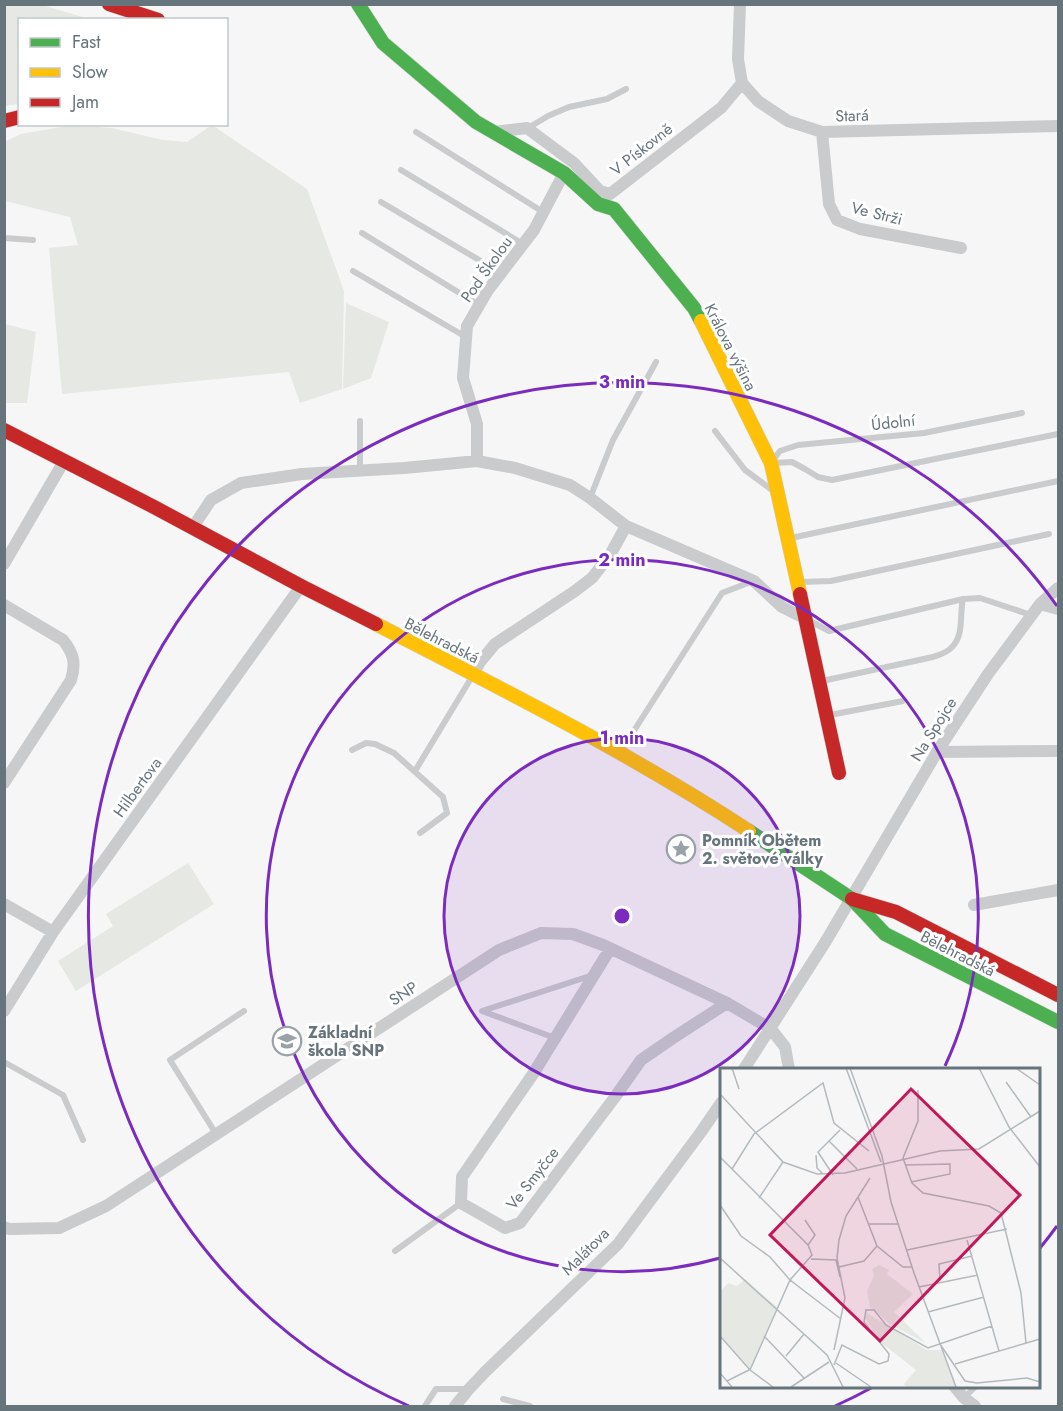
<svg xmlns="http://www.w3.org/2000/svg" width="1063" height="1411" font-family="Jost,sans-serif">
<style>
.green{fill:#e6e8e4}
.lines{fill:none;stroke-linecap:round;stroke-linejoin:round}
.fast-casing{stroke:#d2d3d3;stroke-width:15}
.slow-casing{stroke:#d2d3d3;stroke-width:15}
.jam-casing{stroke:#d2d3d3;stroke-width:15}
.lane{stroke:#c9cbcc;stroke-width:6}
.street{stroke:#c9cbcc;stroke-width:12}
.fast{stroke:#4caf50;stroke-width:14}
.slow{stroke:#ffc107;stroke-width:14}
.jam{stroke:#c62828;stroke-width:14}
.ring{fill:none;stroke:#7b2cbf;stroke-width:3}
.labels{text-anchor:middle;stroke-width:6;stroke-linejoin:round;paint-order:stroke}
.street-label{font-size:16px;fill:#66747c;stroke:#fff}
.poi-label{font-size:16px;font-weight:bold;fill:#66747c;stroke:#fff;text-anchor:start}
.inset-road{fill:none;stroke:#b3babe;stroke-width:1.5}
.view{fill:#c2185b;fill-opacity:0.15;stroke:#c2185b;stroke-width:3}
.inset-edge{fill:none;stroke:#66747c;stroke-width:3}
.centre{fill:#7b2cbf;stroke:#fff;stroke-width:3}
.ring-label{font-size:18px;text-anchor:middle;font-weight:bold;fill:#7b2cbf;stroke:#fff;stroke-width:6;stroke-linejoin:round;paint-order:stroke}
</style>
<rect width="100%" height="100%" fill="#f6f6f6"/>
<!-- green -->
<path class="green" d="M4,5h38l48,14 -70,1 -1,84 -14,2z
M72,125l40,3 51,12 24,2 25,-17 95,64 37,102 -2,98 -42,14 -11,-31 -227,22 -13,-146 29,-3 -8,-28 -65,-16 -1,-59 17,-8z
M346,303l43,19 -18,56 -28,11z
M5,324l31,8 -9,71h-22z
M188,863l26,41 -138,87 -18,-30 55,-35 -7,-12z"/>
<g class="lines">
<!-- fast casing -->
<g class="fast-casing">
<path id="fast" d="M358,4l25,39 93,79 88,51 34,31 16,5 80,99 7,13
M749,831l103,68 33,35 173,88"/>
</g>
<!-- slow casing -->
<g class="slow-casing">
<path id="slow" d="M701,321l70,142 29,131
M376,624c126,65 254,129 373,207"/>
</g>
<!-- jam casing -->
<g class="jam-casing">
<path id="jam" d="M109,4l49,16
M4,121l16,-4
M4,430l150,77 147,79 75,38
M800,594l39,179
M852,899l44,13 162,83"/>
</g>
<!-- lane -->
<path class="lane" d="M528,128l20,-12 21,-9 38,-8 19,-10
M416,132l127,80
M401,170l122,74
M381,202l120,71
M362,233l117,72
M4,238l29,2
M353,271l113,66
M360,421v49
M715,431l30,39 27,20
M773,460l7,-9 18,-6 126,-12 98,-20
M774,463l18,-1 13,7 13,8 14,3 226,-46
M590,498l23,-58 43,-78
M791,538l267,-57
M801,582l30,-1 218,-47
M810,621l19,10 134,-32 17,-1 51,17
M822,681l111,-24c5,-2 13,-4 17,-8 15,-13 9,-32 13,-50
M830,715l73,-14
M352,750l14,-7 9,1 19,9 49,44 4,16 -27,20
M621,751l101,-158 31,-12
M415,771l58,-96
M555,1038l-73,-27 111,-36
M4,1062l59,33 20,45
M216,1134l-46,-74 74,-49
M395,1251l66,-48
M964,1398l12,-12
M503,1399l27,7
M425,1406l11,-17h33"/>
<!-- street -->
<path class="street" d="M740,4l-2,55 4,24 16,18 30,20 34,11 236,-6
M494,132l33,-4 47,35 26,28 10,3 111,-86 21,-25
M822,132l7,72 8,16 23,9 101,19
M477,461v-37l-14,-46 4,-52 21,-36 46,-60 30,-57
M193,527l18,-27 30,-17 61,-9 102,-6 73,-7 38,7 55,17 20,13 36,28 128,55 28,26 22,11
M4,564l60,-103
M1040,604l18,5
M4,605l59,35c11,14 13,23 8,40l-67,103
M473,674l7,-12 15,-18 80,-53 17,-13 18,-23 16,-29
M937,752l121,-1
M4,904l49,28
M974,905l84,-15
M610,949l-77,125 -71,103 -1,26 44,25 15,-5 95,-126 26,-37 32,-22 54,-35
M4,1011l49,-79 248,-346
M744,1069l82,-128 111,-189 51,-78 52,-70 18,-16
M4,1227l5,2 50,-1 47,-22 393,-256 42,-17 32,1 30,11 124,58 44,26 14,18 4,22
M954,1386l10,12 11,8
M455,1406l14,-17 16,-17 133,-128 83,-112 20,-29"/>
<!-- fast -->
<use href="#fast" class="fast"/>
<!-- slow -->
<use href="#slow" class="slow"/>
<!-- jam -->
<use href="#jam" class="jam"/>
</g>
<!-- distance rings -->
<circle cx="622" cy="916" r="178" fill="#7b2cbf" fill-opacity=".12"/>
<g class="ring">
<circle cx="622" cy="916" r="178"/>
<path d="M720 1258A356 356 0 1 1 945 1066"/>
<path d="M1057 1226A534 534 0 0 1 1040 1248M873 1387A534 534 0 0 1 835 1406M409 1406A534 534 0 1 1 1057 606"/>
</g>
<!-- icons -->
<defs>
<g id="sight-ring" transform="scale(1.5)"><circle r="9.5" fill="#fff" stroke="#98a2a7" stroke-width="1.5"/><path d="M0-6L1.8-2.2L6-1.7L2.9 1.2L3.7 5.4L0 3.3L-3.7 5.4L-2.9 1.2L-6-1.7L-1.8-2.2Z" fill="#98a2a7"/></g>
<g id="school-ring" transform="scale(1.5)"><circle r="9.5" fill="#fff" stroke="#98a2a7" stroke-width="1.5"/><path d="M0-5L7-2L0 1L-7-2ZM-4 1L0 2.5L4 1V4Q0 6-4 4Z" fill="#98a2a7"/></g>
</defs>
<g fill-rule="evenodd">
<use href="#sight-ring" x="681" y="849"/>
<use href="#school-ring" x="287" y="1041"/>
</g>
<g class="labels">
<!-- street labels -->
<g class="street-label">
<text transform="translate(852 115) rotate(-2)" y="6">Stará</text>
<text transform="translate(641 149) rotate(-38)" y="6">V Pískovně</text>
<text transform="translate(877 213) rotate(14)" y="6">Ve Strži</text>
<text transform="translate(486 269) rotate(-55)" y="6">Pod Školou</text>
<text transform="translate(731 347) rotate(63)" y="6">Králova výšina</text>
<text transform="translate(893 422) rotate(-6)" y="6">Údolní</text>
<text transform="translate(442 640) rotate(27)" y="6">Bělehradská</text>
<text transform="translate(933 729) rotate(-58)" y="6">Na Spojce</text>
<text transform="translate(137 787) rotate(-54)" y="6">Hilbertova</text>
<text transform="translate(958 953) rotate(27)" y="6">Bělehradská</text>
<text transform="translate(403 993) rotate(-33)" y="6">SNP</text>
<text transform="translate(532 1178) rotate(-52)" y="6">Ve Smyčce</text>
<text transform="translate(585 1251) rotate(-45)" y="6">Malátova</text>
</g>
<!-- poi labels -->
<g class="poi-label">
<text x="702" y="846">Pomník Obětem<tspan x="702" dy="18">2. světové války</tspan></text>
<text x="308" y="1038">Základní<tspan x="308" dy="18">škola SNP</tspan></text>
</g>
</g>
<!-- overview -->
<g transform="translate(720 1068)">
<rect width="320" height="320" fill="#f6f6f6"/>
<path d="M159,197l10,5 -2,4 26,20 -19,18 32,31 -35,-18 -21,-18 -3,-16 7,-15 -2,-7zM25,211l32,28 -27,63 -30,-34v-44l8,-9 9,3zM147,245l60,37h14l15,37h-50l-2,-3 12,-14 -37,-29 -14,-24z" fill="#e6e8e4"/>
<path class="inset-road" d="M12,0l7,21M126,0l35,94M130,0l32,88 9,46 23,71 42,114M259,0l30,59 31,40M296,0l24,17M286,14l25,35M198,22v31l-15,37 9,25 11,10 66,13 12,7 20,80 5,50M0,26l63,68 34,12 28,-1 95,-22 39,-2 61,-38M109,73l28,28M96,87l1,13 6,6M0,89l88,88 4,10 -22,25 -40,90M185,97l45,-1v10l-39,8M12,101l22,-35 69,-51 11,40 35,28M113,107l-15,-23 22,-22M138,129l19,49 26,21h9M39,130l24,-36M0,137l21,31 29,21 20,23 51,39M85,152l10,15 -7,10M148,156h30M247,172l32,111M187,182l100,-21M0,190l107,97 16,32M91,191l25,1 4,17M119,199l25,-6 13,-15M220,213l-1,-17 33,-8M199,219l59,-12M208,244l56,-15M0,268l30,34 23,17M44,268l40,42M220,276l25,37 12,2 50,-5 13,4M114,282l11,-52 -8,-40 2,-18 7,-24 24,-38M66,288l18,-22M116,295l35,24M235,296l85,-25M114,297l8,-20 37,19 9,-3 1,-7 -25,-32 2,-12h8l12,15 42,23 64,-22M0,305l12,14M7,313l22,-11M71,319l38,-25"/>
<path class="view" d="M191,21l109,106 -140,146 -110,-106z"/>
<rect width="320" height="320" class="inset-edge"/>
</g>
<circle cx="622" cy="916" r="9" class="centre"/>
<g class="ring-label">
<text x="622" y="388">3 min</text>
<text x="622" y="566">2 min</text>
<text x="622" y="744">1 min</text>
</g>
<!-- border -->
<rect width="1063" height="1411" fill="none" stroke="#66747c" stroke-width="12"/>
<!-- legend -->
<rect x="18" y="18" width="210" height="108" fill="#ffffff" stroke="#c2c7cb" stroke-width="1.5"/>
<rect x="30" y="38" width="30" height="9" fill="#4caf50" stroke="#c2c7cb" stroke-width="1.5"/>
<text x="72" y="48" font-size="18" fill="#66747c">Fast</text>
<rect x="30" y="68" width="30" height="9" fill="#ffc107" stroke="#c2c7cb" stroke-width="1.5"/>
<text x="72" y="78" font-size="18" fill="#66747c">Slow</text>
<rect x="30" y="98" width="30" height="9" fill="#c62828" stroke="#c2c7cb" stroke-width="1.5"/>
<text x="72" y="108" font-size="18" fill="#66747c">Jam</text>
</svg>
